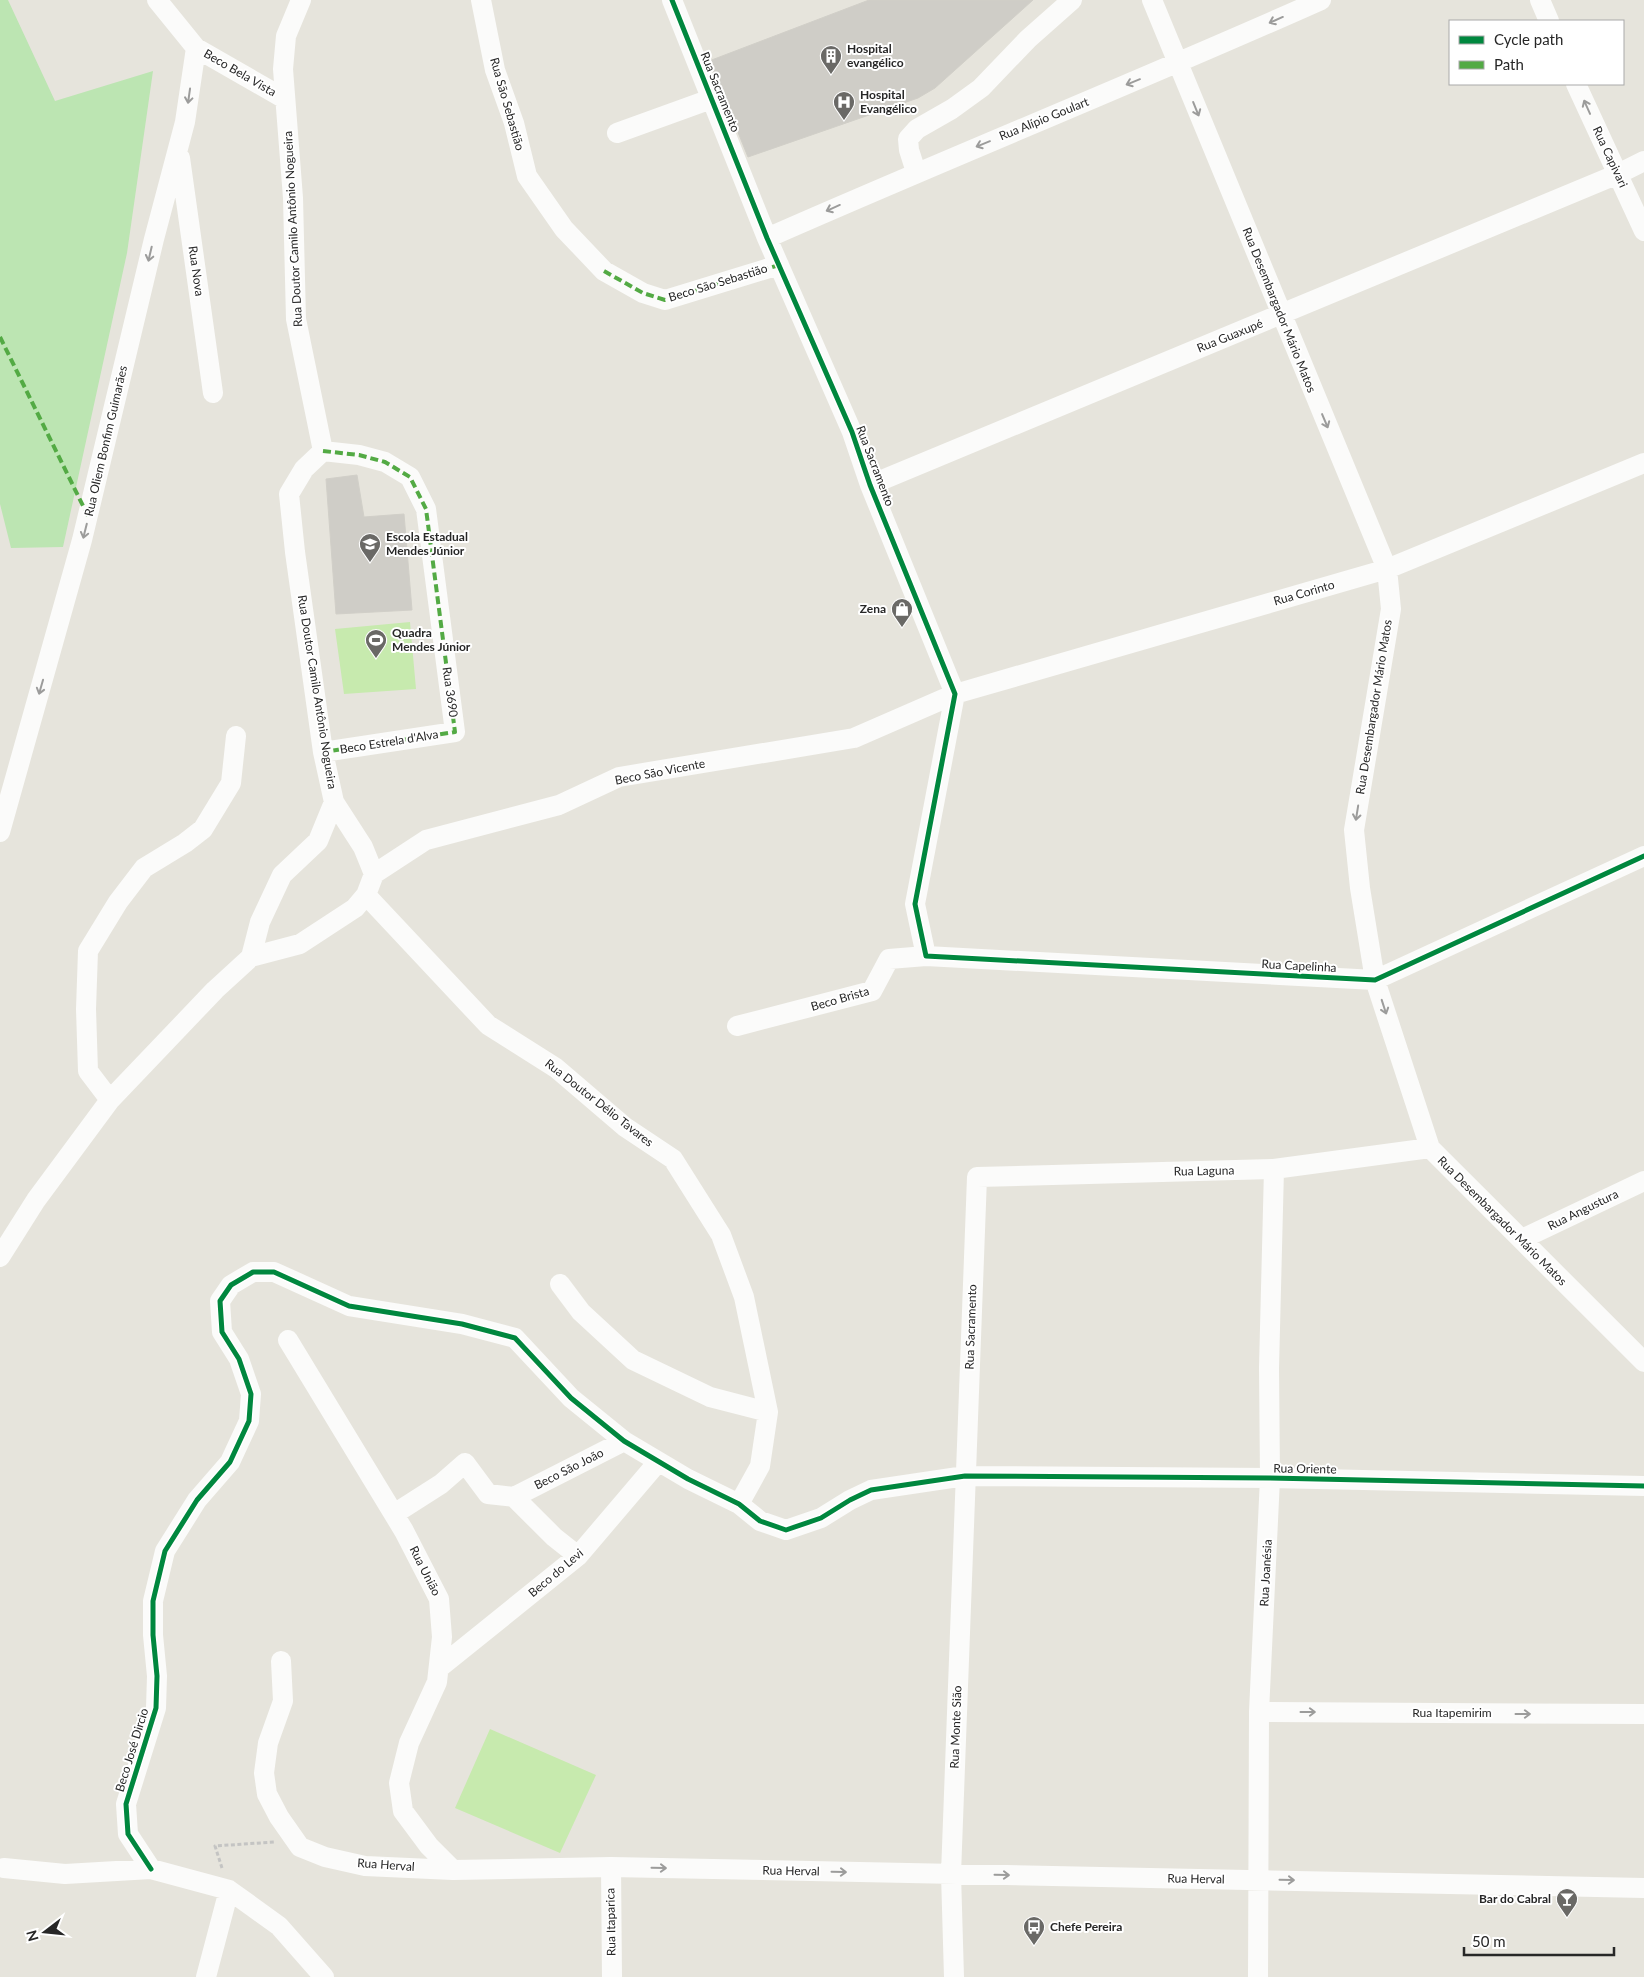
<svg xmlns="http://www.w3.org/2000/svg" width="1644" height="1977" font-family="Lato,sans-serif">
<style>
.green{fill:#bce5b2}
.pitch{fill:#c7eaae}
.building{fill:#cfcdc7;stroke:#d1cfc8}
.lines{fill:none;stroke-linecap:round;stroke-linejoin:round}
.path{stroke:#c4c4c3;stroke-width:3;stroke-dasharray:4 2.5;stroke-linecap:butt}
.minor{stroke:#fbfbfa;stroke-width:20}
.quiet{stroke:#53aa44;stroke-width:4;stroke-dasharray:8 4;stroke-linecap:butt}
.cycleway-casing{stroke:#fff;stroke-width:8}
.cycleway{stroke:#00873e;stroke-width:5}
.oneway{stroke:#9c9c9b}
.labels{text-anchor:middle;stroke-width:4;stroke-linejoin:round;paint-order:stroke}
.poi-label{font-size:12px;font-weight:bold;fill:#272727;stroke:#fff;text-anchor:start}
.street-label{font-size:12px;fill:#272727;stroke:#fff}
</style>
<rect width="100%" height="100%" fill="#e6e4dc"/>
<!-- green -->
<path class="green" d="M0,0h8l47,101 98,-30 -26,182 -64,294 -52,1 -11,-44z"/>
<!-- pitch -->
<path class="pitch" d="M410,622l6,67 -72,5 -9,-65z
M490,1729l106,46 -36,78 -105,-45z"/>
<!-- building -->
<path class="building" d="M869,0h164l-98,88 -17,10 -170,59 -39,-96z
M357,475l7,42 40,-3 8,96 -76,4 -10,-135z"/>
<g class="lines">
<!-- path -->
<path class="path" d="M222,1868l-7,-22 59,-4"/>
<!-- minor -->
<path class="minor" d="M157,0l39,48 89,51
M481,0l14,70 19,53 13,53 37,53 40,42 39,22 22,7 114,-35
M672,0l95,238 85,194 18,53 85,209 -40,210 11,52
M1152,0l235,569 4,40 -37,221 6,58 15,92 55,168 214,214
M1540,0l9,21
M1576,84l68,147
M617,133l94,-34
M180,158l33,235
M916,172l-7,-22 -1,-11 9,-10 35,-20 29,-21 47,-49 44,-39
M767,238c184,-81 370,-156 554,-238
M323,451l36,4 26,7 25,15 16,32 29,223 -132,20
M870,485l748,-311 26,-13
M0,832l82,-292 72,-301 31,-117 11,-74
M374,874l52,-34 133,-35 60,-28 235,-39 101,-44 432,-125 257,-106
M366,895l122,130 68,43 69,59 48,32 48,76 23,62 24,115 -8,54 -21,38
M251,957l9,-35 22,-47 36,-34 16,-39
M737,1026l135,-35 17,-32 37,-3 449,24 269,-124
M110,1100l-22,-29 -2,-62 2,-58 30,-49 26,-34 41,-25 18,-14 28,-46 5,-47
M1522,1239l122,-58
M0,1257l36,-57 74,-100 105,-110 36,-33 49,-13 55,-36 11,-13 8,-21 -11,-27 -29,-45 -11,-50 -28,-200 -6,-58 15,-25 19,-18 -27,-132 -3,-121 -10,-129 3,-33 15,-36
M560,1284l21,28 52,48 77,37 58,15
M288,1340l116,191 35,68 3,38 -5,45 -28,61 -10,40 4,28 26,35 24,24
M514,1497l110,-56
M394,1514l47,-30 24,-21 23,31 26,3 40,40 24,19
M281,1661l2,40 -15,42 -4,30 3,21 12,23 21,30 25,10 40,9 88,4 158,-3 1033,21
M439,1668l139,-112 80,-94
M1259,1712l385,2
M611,1867l1,110
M4,1868l61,6 86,-5 78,21 50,36 45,51
M151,1869l-23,-35 -2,-30 30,-96 1,-32 -4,-41v-34l12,-50 32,-51 33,-38 19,-41 2,-27 -12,-35 -17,-27 -2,-31 11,-16 22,-13h21l75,34 113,18 53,14 56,60 53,43 64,38 51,25 21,17 26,9 35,-12 29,-18 21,-10 94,-14 305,2 374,8
M206,1977l23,-87
M954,1977l-3,-103 26,-697 297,-8 156,-21
M1258,1977l1,-265 11,-234 -1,-110 5,-199"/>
<!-- quiet -->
<path class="quiet" d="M604,271l39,22 22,7 114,-35
M0,337l88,179
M323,451l36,4 26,7 25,15 16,32 29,223 -132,20"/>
<!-- cycleway casing -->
<g class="cycleway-casing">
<path id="cycleway" d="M672,0l95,238 85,194 18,53 85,209 -40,210 11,52 449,24 269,-124
M151,1869l-23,-35 -2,-30 30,-96 1,-32 -4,-41v-34l12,-50 32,-51 33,-38 19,-41 2,-27 -12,-35 -17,-27 -2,-31 11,-16 22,-13h21l75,34 113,18 53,14 56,60 53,43 64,38 51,25 21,17 26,9 35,-12 29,-18 21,-10 94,-14 305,2 374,8"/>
</g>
<!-- cycleway -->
<use href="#cycleway" class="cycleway"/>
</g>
<!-- one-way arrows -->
<defs><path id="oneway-shaft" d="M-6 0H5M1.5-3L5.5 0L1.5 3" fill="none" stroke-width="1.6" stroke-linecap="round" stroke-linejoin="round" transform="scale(1.25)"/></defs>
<g class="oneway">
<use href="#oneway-shaft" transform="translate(1276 20) rotate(156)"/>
<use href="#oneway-shaft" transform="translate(1133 82) rotate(158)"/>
<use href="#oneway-shaft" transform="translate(189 96) rotate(98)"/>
<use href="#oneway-shaft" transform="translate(1587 107) rotate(-114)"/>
<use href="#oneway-shaft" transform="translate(1196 109) rotate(68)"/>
<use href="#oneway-shaft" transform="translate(983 144) rotate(158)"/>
<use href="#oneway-shaft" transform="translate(833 208) rotate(156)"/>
<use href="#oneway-shaft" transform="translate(150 254) rotate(103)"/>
<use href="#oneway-shaft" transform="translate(1325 421) rotate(67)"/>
<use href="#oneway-shaft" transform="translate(85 531) rotate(104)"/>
<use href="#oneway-shaft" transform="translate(41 687) rotate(106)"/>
<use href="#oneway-shaft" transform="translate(1357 813) rotate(99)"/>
<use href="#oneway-shaft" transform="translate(1384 1007) rotate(72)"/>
<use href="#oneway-shaft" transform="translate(1308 1712)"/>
<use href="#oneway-shaft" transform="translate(1523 1714)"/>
<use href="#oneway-shaft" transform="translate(659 1868) rotate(1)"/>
<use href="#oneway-shaft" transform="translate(839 1872) rotate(1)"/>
<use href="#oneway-shaft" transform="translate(1002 1875) rotate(1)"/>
<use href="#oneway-shaft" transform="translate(1287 1880) rotate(1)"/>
</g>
<!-- icons -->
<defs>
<g id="building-pin" transform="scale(1.125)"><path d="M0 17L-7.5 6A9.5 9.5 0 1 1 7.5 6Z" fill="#6a6966" stroke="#fff"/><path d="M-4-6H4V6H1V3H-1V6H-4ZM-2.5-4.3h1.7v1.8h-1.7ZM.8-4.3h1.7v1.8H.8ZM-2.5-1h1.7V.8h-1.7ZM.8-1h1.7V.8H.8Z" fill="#fff"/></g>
<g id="hospital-pin" transform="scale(1.125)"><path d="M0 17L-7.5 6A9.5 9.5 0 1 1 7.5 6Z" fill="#6a6966" stroke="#fff"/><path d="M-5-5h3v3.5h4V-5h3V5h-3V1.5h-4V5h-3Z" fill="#fff"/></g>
<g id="school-pin" transform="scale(1.125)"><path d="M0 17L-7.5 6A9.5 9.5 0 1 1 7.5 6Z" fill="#6a6966" stroke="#fff"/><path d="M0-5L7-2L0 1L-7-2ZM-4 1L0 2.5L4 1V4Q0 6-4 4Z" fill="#fff"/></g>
<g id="shop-pin" transform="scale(1.125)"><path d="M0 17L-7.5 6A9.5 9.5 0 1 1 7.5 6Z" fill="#6a6966" stroke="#fff"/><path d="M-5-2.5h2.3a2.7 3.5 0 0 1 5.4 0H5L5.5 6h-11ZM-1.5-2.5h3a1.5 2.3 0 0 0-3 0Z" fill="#fff"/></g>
<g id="stadium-pin" transform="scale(1.125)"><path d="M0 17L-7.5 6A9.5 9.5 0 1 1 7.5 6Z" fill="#6a6966" stroke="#fff"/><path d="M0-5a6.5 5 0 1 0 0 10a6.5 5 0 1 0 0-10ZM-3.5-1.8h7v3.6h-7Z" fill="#fff"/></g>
<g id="bar-pin" transform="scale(1.125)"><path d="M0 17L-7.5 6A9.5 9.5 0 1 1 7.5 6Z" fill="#6a6966" stroke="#fff"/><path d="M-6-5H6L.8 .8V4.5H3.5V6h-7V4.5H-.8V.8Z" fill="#fff"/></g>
<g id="bus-pin" transform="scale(1.125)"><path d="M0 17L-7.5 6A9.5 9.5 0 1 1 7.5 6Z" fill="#6a6966" stroke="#fff"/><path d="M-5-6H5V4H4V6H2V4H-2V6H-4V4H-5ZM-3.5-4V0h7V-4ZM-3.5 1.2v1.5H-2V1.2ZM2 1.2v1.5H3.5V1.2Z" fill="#fff"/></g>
</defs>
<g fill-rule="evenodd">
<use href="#building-pin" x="831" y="56"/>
<use href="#hospital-pin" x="844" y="102"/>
<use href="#school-pin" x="370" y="544"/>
<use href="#shop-pin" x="902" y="609"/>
<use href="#stadium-pin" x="376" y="640"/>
<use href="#bar-pin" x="1567" y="1899"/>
<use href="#bus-pin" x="1034" y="1927"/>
</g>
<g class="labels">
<!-- poi labels -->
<g class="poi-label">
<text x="847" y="53">Hospital<tspan x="847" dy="14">evangélico</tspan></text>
<text x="860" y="99">Hospital<tspan x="860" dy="14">Evangélico</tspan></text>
<text x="386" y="541">Escola Estadual<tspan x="386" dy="14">Mendes Júnior</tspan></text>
<text x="886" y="613" text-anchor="end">Zena</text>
<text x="392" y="637">Quadra<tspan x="392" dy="14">Mendes Júnior</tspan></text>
<text x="1551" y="1903" text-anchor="end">Bar do Cabral</text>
<text x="1050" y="1931">Chefe Pereira</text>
</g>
<!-- street labels -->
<g class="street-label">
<text transform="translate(240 73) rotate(30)" y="4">Beco Bela Vista</text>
<text transform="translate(720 92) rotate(68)" y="4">Rua Sacramento</text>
<text transform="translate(507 104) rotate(74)" y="4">Rua São Sebastião</text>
<text transform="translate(1044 119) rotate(-22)" y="4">Rua Alípio Goulart</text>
<text transform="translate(1610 157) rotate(65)" y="4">Rua Capivari</text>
<text transform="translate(293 229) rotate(-93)" y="4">Rua Doutor Camilo Antônio Nogueira</text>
<text transform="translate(196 271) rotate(82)" y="4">Rua Nova</text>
<text transform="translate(718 283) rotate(-17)" y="4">Beco São Sebastião</text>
<text transform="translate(1279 310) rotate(68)" y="4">Rua Desembargador Mário Matos</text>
<text transform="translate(1230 336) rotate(-22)" y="4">Rua Guaxupé</text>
<text transform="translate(106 441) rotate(-77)" y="4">Rua Oliem Bonfim Guimarães</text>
<text transform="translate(875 466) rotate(69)" y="4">Rua Sacramento</text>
<text transform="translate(1304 593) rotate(-16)" y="4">Rua Corinto</text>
<text transform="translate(317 692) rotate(81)" y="4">Rua Doutor Camilo Antônio Nogueira</text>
<text transform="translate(450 692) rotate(82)" y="4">Rua 3690</text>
<text transform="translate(1374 707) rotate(-81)" y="4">Rua Desembargador Mário Matos</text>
<text transform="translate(389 742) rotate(-9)" y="4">Beco Estrela d'Alva</text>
<text transform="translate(660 772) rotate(-11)" y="4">Beco São Vicente</text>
<text transform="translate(1299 966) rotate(3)" y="4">Rua Capelinha</text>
<text transform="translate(840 999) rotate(-16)" y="4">Beco Brista</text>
<text transform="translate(599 1103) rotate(38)" y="4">Rua Doutor Délio Tavares</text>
<text transform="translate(1204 1171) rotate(-1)" y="4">Rua Laguna</text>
<text transform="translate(1583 1210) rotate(-26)" y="4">Rua Angustura</text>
<text transform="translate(1502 1221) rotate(45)" y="4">Rua Desembargador Mário Matos</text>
<text transform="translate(971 1327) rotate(-88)" y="4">Rua Sacramento</text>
<text transform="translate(569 1469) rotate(-27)" y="4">Beco São João</text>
<text transform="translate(1305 1469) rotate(1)" y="4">Rua Oriente</text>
<text transform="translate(425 1571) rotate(63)" y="4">Rua União</text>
<text transform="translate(556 1573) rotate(-40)" y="4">Beco do Levi</text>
<text transform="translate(1266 1573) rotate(-87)" y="4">Rua Joanésia</text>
<text x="1452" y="1717">Rua Itapemirim</text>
<text transform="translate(956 1727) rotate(-88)" y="4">Rua Monte Sião</text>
<text transform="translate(132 1750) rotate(-73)" y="4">Beco José Dircio</text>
<text transform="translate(386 1865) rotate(4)" y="4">Rua Herval</text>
<text transform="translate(791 1871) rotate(1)" y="4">Rua Herval</text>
<text transform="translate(1196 1879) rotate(1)" y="4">Rua Herval</text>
<text transform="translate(611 1922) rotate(-91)" y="4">Rua Itaparica</text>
</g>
</g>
<!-- legend -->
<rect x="1449" y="20" width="175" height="65" fill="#ffffff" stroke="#a9a9a9"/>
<rect x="1459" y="36" width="25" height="8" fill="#00873e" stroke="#a9a9a9"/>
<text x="1494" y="45" font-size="15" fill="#272727">Cycle path</text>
<rect x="1459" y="61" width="25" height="8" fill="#53aa44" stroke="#a9a9a9"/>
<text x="1494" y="70" font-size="15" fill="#272727">Path</text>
<!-- north arrow -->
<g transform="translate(45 1932) rotate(254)" stroke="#ffffff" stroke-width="4" paint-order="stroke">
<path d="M0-4L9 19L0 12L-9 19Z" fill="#272727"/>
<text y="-8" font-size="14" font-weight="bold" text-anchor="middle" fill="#272727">N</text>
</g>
<!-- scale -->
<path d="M1464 1947v8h150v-8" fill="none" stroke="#272727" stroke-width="2.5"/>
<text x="1472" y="1947" font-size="15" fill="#272727" stroke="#ffffff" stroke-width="4" paint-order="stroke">50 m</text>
</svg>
